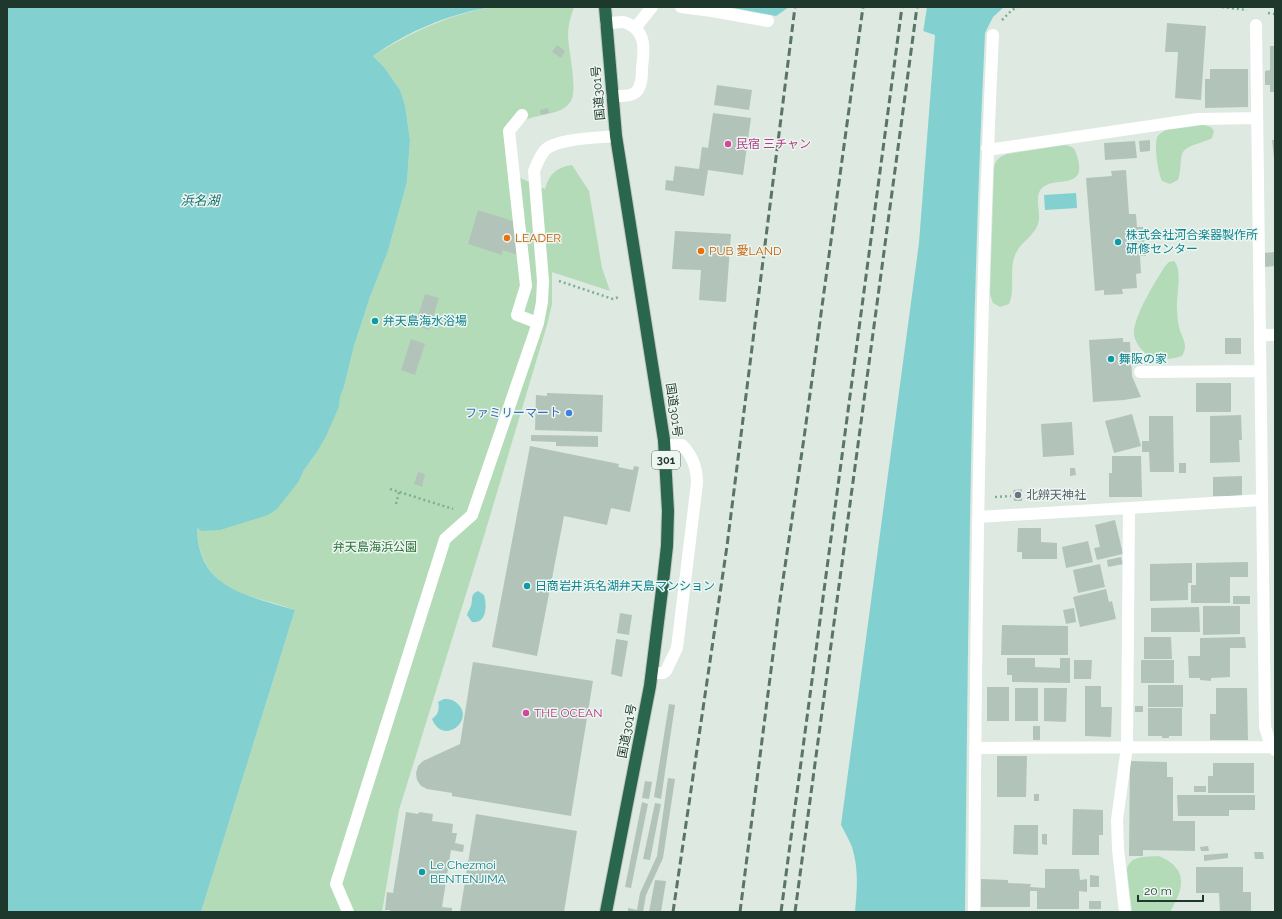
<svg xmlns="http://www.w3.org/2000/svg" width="1282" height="919" font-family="Raleway,'Noto Sans JP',sans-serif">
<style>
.green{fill:#b4dbb8}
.water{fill:#82d0cf}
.pier{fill:#dde9e1}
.building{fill:#b2c4ba}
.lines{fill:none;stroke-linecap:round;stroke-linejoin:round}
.highway-casing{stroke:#c0c7c4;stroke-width:14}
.path{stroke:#7cae95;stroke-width:2.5;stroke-dasharray:2 3;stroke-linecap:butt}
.lane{stroke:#fff;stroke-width:12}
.street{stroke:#fff;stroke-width:12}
.highway{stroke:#2a654e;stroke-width:12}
.rail{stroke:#587568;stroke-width:3;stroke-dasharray:8 4;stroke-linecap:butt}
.hotel-dot{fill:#d1479c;stroke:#edf6f0;stroke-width:1.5}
.food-dot{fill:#e8710a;stroke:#edf6f0;stroke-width:1.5}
.culture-dot{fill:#0f9aa8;stroke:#edf6f0;stroke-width:1.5}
.shop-dot{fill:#3f7fe0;stroke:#edf6f0;stroke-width:1.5}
.worship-dot{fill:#6b7280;stroke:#edf6f0;stroke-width:1.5}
.labels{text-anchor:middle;stroke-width:3;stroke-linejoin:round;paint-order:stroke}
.shield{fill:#edf6f0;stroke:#5c7168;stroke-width:1}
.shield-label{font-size:11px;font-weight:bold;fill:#1e382d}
.street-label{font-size:12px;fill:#1e382d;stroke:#edf6f0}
.hotel-label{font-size:12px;fill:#b23c85;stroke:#edf6f0;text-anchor:start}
.culture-label{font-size:12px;fill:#0d838f;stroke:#edf6f0;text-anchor:start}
.food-label{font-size:12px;fill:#c56008;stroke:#edf6f0;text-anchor:start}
.shop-label{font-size:12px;fill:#366cbe;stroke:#edf6f0;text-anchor:end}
.worship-label{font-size:12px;fill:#5b616d;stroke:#edf6f0;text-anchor:start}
.park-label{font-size:12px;fill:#287037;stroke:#edf6f0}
.water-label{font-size:13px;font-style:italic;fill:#187473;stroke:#edf6f0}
</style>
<rect width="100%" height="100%" fill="#dde9e1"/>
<!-- green -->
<path class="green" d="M493,7h81c-3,9 -6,18 -6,27 0,16 10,54 3,67 -12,21 -57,7 -58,37 0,12 3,27 5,39l27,12c4,-15 12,-22 27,-24l17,26 13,77 8,23 -58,-19v32l-5,21 -63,211 -85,274 -17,102h-181l94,-302c-20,-8 -42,-11 -61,-20 -24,-11 -37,-36 -37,-62l4,3 98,-50 5,-11 13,-18 22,-45 1,-10 4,-10 10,-41 16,-49 18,-46 19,-69 3,-42 -5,-35 -5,-15 -7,-10 -9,-13 -11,-11c37,-23 76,-42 120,-49z
M1204,125l7,2 3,4 -2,7c-8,5 -27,7 -30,16 -2,9 -1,17 -4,26l-8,4 -8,-3c-4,-7 -8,-35 -5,-43 1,-4 6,-6 9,-8z
M1065,145c6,1 9,2 11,8 14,39 -21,22 -34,35 -9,9 0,25 -4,36 -4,12 -17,18 -22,29 -8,16 0,35 -7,51l-9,3 -7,-4 -3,-9 4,-125c1,-9 5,-12 13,-15z
M1174,261c9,9 2,35 3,48 0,6 1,13 2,18 3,12 10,17 3,29 -12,4 -28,5 -38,-4 -5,-5 -10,-12 -10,-19 0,-18 22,-52 31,-67l4,-4z
M1159,856c30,13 25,32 11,56h-38l-5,-42c2,-15 19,-13 32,-14z"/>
<!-- water -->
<path class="water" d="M7,7h486c-42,6 -85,24 -120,49l11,11 9,13 7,10 5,15 5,35 -3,42 -19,69 -18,46 -16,49 -10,41 -4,10 -1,10 -13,29 -9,16 -13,18 -5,11 -22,28 -9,6 -48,15 -19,1 -4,-3c1,62 51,67 98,82l-94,302h-194z
M729,7h60l-13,9z
M904,7h100l-11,10 -8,16c-14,293 -17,586 -20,879h-110c2,-22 4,-43 -3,-65 -3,-7 -7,-15 -11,-22l78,-582 16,-208 -12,-4z
M1076,193l1,15 -32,2 -1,-15z
M478,591l6,4c3,10 3,29 -12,27l-5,-7c1,-4 3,-6 4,-9 2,-7 -1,-12 7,-15z
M444,699c6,0 10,1 14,5 17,17 -15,42 -26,15 6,-4 8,-10 6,-17z"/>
<!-- pier -->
<path class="pier" d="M902,7h25l-4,26 -1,-1z"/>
<!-- building -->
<path class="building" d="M1167,23l39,3 -5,74 -26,-2 3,-46h-13z
M557,45l8,6 -4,7 -9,-6z
M1270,46h5v46h-5v-7h-5v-14l5,-1z
M1210,69h38v38l-43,1v-29h5z
M717,85l35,5 -3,20 -35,-5z
M548,108l1,5 -8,2 -1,-5z
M713,113l38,5 -8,57 -35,-5 -4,26 -39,-6 1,-10 7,1 2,-15 24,3 3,-22 6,1z
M1150,140v11l-10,1 -1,-11z
M1272,140h3v19h-1z
M1135,141l2,17 -32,2 -1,-17z
M1126,170l3,44h7l1,13h6l3,29h-6l1,17 -5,1 1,14 -15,1 1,5 -19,1v-5l-9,1 -9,-113 26,-2 -1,-5z
M478,210l35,11 4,34 -14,-5 -1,5 -34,-11z
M675,231l56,3 -5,68 -27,-2 2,-30 -29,-1z
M1275,252v14l-10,1 -1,-14z
M425,294l14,4 -10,32 -14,-5z
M1123,338v4h7l2,34 9,21 -17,3 -31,2 -4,-62z
M1225,338h16v16h-16z
M411,339l14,5 -10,31 -14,-5z
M1196,383h35v29h-35z
M547,393l56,2 -1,37 -67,-2 1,-35 11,1z
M1132,414l9,32 -27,7 -9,-32z
M1241,415l1,25h-3l1,22 -30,1v-47z
M1149,416h24l1,56h-24l-1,-20h-7v-11h7z
M1072,422l2,33 -31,2 -2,-33z
M531,435l67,1v11l-42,-1v-4l-25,-1z
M530,446l89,18 -1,3 15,3 1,-4 5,1 -9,45 -19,-4 -4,17 -43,-9 -27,140 -45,-9z
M1112,456h29l1,41h-33v-24h3z
M1179,463h7v10h-7z
M1070,468h5l1,7 -6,1z
M418,472l7,2 -3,13 -8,-3z
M1242,476v20h-29v-19z
M1022,489v12h-8l-1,-11z
M1115,520l8,34 -26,6 -3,-12 6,-1 -5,-22z
M1018,528h23v14l16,1v16h-35v-7h-5z
M1088,541l5,21 -27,6 -4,-21z
M1121,557l2,7 -15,3 -1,-7z
M1248,562v15h-18v26h-39v-18h5v-22z
M1192,563v20h-4v17l-38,1v-37z
M1100,564l5,23 -27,6 -5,-23z
M1106,589l3,13 3,-1 4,18 -36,8 -7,-30z
M1233,596h17v8h-17z
M1203,606h37v28l-37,1z
M1199,607l1,25h-49v-24z
M1074,608l2,14 -10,2 -3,-14z
M620,613l12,2 -3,20 -12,-2z
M1002,625l66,1v29h-67z
M1144,637h27l1,22h-28z
M1245,637l1,11h-16v29l-19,1v3l-11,-1v-2h-11l-1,-22h12v-18z
M616,639l12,2 -6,36 -11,-3z
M1007,658h28v9l25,1v-10h10v25l-58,-1v-7h-5z
M1074,660h18l-1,19h-17z
M1141,660h33v23h-33z
M473,662l120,19 -22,135 -119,-20v-3l-25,-4 -6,-3 -4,-6 -1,-7 2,-7 5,-5 37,-17z
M1148,685h35v22h-35z
M1085,686h16v21h11l-1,30 -26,-1z
M987,687h22v34h-22z
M1015,688h23v33h-23z
M1044,688h23l-1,34 -22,-1z
M1216,688h31l1,52h-38v-26h6z
M669,704l6,1 -14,94 -7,-2z
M1135,706h8v6h-8z
M1148,708h34v28h-13v2h-7v-2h-14z
M1033,726h7v14h-7z
M997,756h30l-1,41h-29z
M1130,761l37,1v15h6v44h22v30l-52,-1v6h-14z
M1213,763h41v30h-46v-17h5z
M668,778l7,1 -12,79 -17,37 -3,17h-15v-4l9,2 3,-17 17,-37z
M645,781l7,1 -3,17 -7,-1z
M1194,786h12v6h-12z
M1034,794h5v7h-5z
M1177,795h78v15h-26v6h-51z
M642,802l6,2 -17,84 -6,-1z
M655,803l6,1 -11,56 -7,-1z
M1073,809l30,1v25h-4v20h-27z
M406,812l12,2 1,-2 14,2 -1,7 21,3 -1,9h5l-2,10 9,2 -1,7 -12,-2 -9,57 10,1v4h-62v-2h-5l2,-18 6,1z
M476,814l101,17 -13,81h-104z
M1014,825h24v30l-25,-1z
M1042,834h5v11l-5,-1z
M1208,846l1,5h-8l-1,-4z
M1254,852h9l1,7h-9z
M1228,853v5l-24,3v-6z
M1196,867h47v25h8v20h-31l-1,-19h-23z
M1045,869h34l1,11 7,-1v13l-8,-1v18h-42v-18h-7v16h-49v-28l27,1v3l23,1 -1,3 15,1z
M1090,875l9,1v11h-9z
M655,880l11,1 -5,31h-12z
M1089,901h12v8h-12z"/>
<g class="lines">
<!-- highway casing -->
<g class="highway-casing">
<path id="highway" d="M605,7l11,129 48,304 4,71 -1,35 -4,36 -13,104 -44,226"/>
</g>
<!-- path -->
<path class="path" d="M1222,7l25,3
M1268,13l7,1
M1002,20l10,-10 6,-3
M559,281l54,18 6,-2
M390,489l63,20
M995,497l16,-1
M396,504l3,-12"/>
<!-- lane -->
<path class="lane" d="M681,7l31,4 56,10
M635,28l17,-21
M522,115l-13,16 17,155 -9,29 21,8
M652,673h11l3,-2 11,-23 20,-165c0,-14 -5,-28 -15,-38h-17
M348,912l-12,-28 109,-345 27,-24 66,-192 4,-21 1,-21 -9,-110c3,-8 6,-16 12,-22 14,-11 52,-11 70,-13"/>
<!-- street -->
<path class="street" d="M606,24c5,-1 11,-2 16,-2 5,0 9,3 13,6 12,11 8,26 7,41 0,7 0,17 -6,23 -6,5 -16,4 -24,4
M1256,25l9,702 3,10 7,13
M987,148l7,1 204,-30 59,-1
M1260,335h15
M1140,372l120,-1
M978,517l284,-17
M975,748l298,-1
M974,912c2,-292 5,-585 19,-877
M1125,912l-7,-63 -1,-29 10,-73 2,-239"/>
<!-- highway -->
<use href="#highway" class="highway"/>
<!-- rail -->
<path class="rail" d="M673,912l54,-366 68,-539
M740,912l40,-312 24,-162 59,-431
M781,912l121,-905
M795,912l122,-905"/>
</g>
<!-- markers -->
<g class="hotel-dot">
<circle cx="728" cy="144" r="4"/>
<circle cx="526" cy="713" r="4"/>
</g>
<g class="food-dot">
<circle cx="507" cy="238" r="4"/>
<circle cx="701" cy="251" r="4"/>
</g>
<g class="culture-dot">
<circle cx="1118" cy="242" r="4"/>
<circle cx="375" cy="321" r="4"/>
<circle cx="1111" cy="359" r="4"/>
<circle cx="527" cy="586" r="4"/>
<circle cx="422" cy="872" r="4"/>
</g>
<circle class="shop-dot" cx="569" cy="413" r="4"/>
<circle class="worship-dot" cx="1018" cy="495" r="4"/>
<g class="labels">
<!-- shield labels -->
<rect class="shield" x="652" y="451" width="28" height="18" rx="3"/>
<g class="shield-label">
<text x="666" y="464">301</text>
</g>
<!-- street labels -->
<g class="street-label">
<text transform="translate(598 93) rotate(-95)" y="4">国道301号</text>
<text transform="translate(674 410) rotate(82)" y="4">国道301号</text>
<text transform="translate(627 731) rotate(-79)" y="4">国道301号</text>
</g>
<!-- hotel labels -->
<g class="hotel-label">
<text x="736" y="148">民宿 三チャン</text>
<text x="534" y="717">THE OCEAN</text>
</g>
<!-- culture labels -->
<g class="culture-label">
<text x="1126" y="239">株式会社河合楽器製作所<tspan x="1126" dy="14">研修センター</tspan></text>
<text x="383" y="325">弁天島海水浴場</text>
<text x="1119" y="363">舞阪の家</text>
<text x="535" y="590">日商岩井浜名湖弁天島マンション</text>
<text x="430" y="869">Le Chezmoi<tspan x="430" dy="14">BENTENJIMA</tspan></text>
</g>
<!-- food labels -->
<g class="food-label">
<text x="515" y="242">LEADER</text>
<text x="709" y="255">PUB 愛LAND</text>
</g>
<!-- shop labels -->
<g class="shop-label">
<text x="561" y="417">ファミリーマート</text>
</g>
<!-- worship labels -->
<g class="worship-label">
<text x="1026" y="499">北辨天神社</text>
</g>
<!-- park labels -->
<g class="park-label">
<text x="375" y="551">弁天島海浜公園</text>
</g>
<!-- water labels -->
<g class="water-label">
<text x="200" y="205">浜名湖</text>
</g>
</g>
<!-- border -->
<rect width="1282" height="919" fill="none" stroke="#1e382d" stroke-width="16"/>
<!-- scale -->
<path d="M1138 895v6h65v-6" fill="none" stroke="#1e382d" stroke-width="2"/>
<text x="1144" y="895" font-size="12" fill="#1e382d" stroke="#edf6f0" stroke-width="3" paint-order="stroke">20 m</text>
</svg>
